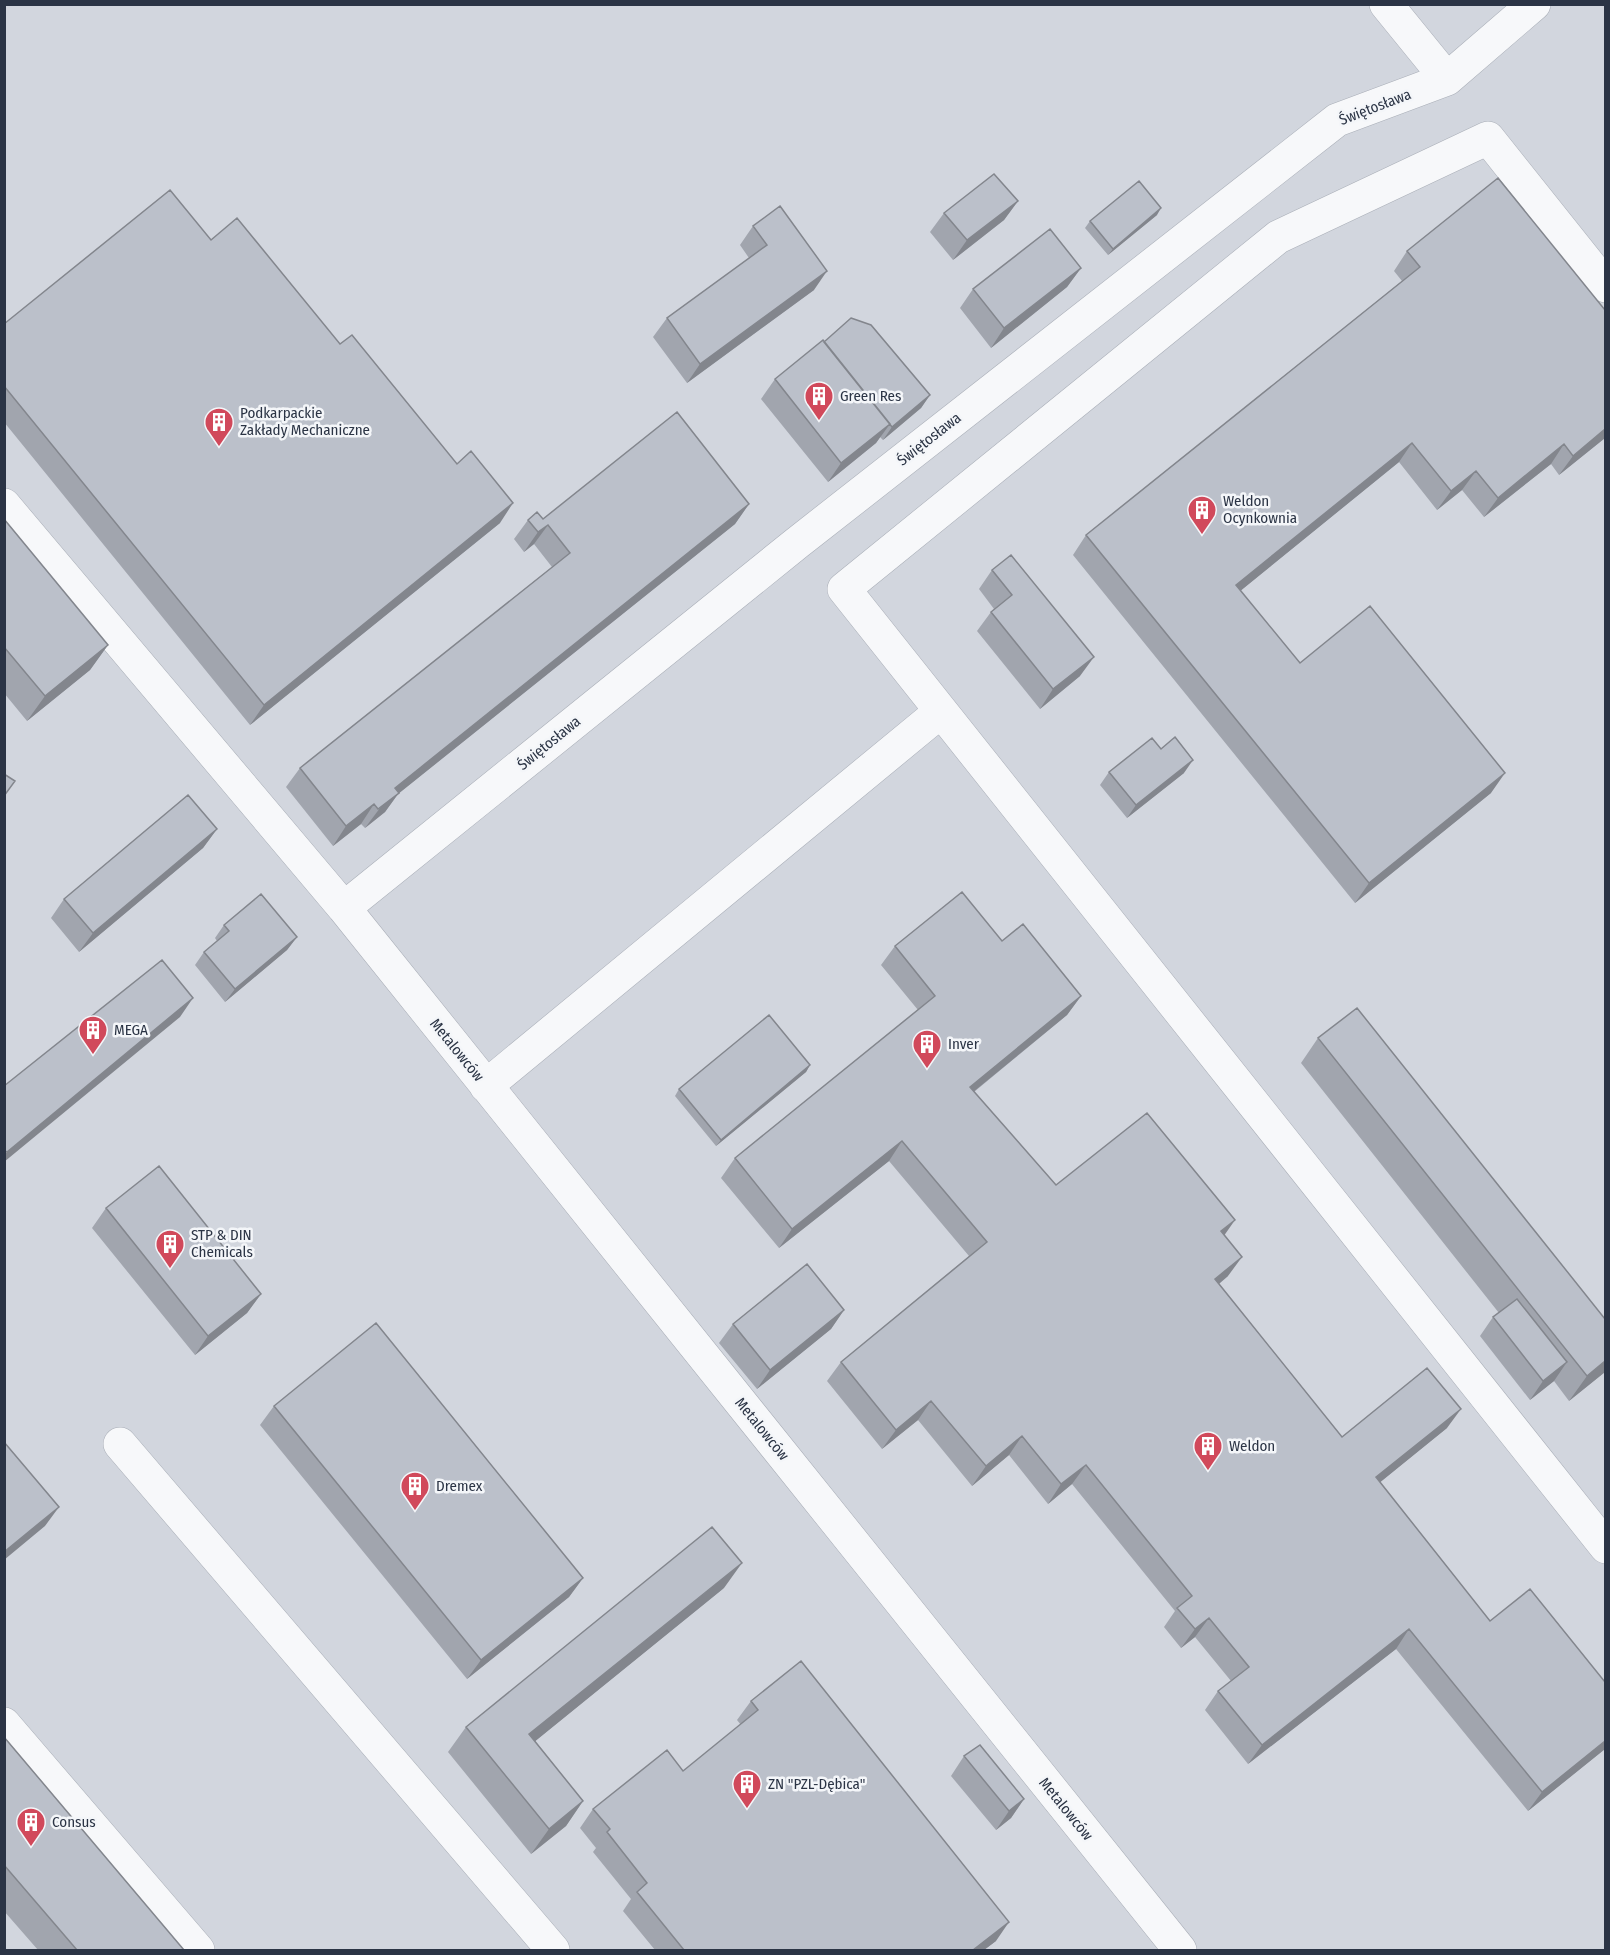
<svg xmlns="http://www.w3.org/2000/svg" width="1610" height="1955" font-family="'Fira Sans Condensed',sans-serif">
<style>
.built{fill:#d2d6de}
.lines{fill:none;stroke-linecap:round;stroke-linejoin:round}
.minor-casing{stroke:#a9aeb7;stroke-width:34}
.minor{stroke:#f7f8fa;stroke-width:33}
.wall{fill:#a1a5ae}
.shaded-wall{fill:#83868d}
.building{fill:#bbc0ca;stroke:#83868d;stroke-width:1.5}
.labels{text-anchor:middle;stroke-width:5;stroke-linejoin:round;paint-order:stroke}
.street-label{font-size:15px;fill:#2b3445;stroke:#f4f6f9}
.poi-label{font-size:15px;fill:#2b3445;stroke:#f4f6f9;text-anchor:start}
</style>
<rect width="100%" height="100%" fill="#e4e7ec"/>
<!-- built -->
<path class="built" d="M5,5h1600v1945h-1600z"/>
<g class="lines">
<!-- minor casing -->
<g class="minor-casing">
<path id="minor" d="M1386,4l61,75
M1606,286l-118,-148 -210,99 -434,352 762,958
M4,505l340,403 836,1042
M344,908l453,-365 540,-423 110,-41 87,-75
M486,1086l454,-374
M120,1444l433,506
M4,1724l194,226"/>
</g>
<!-- minor -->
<use href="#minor" class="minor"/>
</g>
<!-- wall -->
<path class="wall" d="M1018,201l-14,19 -51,40 -23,-28 14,-19z
M1157,215l-49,40 -23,-27 5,-7z
M753,226l61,64 -127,93 -34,-46 14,-19 82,-60 -9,-13z
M211,240l129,104 160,179 -250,202 -246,-303v-98z
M1407,251l198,59v128l-46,37 -8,-11 -67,53 -22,-27 -25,20 -38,-48 -159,129 60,72 191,130 -136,110 -282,-348 13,-20 316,-254 -8,-10z
M1081,268l-14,19 -76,61 -31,-40 13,-19z
M824,342l106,53 -9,13 -38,32 -3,-3 -4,6 -48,39 -67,-83 14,-20z
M749,504l-14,20 -337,270 -13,18 -20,16 -4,-4 -28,22 -47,-59 14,-19 252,-201 -18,-23 -10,8 -10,-13 14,-19z
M4,519l104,126 -18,25 -63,51 -23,-28z
M992,570l88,106 -40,33 -63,-78 14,-19 3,-3 -15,-20z
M1161,749l23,24 -57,45 -27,-33 9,-13z
M217,829l-14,19 -124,104 -28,-34 13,-19z
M224,925l73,12 -10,13 -62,52 -30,-37 9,-13 13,-11 -2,-3z
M1002,941l79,55 -14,19 -93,77 82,93 168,50 4,41 -9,8 123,153 105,-9 -67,54 110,139 115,128 -77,62 -132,-162 -148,115 -43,-54 13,-19 13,-10 -36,-44 -14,11 -17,-21 11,-16 -103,-127 -24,20 -39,-49 -37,31 -54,-66 -36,29 -55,-68 14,-19 128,-106 -80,-95 -110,87 -58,-70 14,-20 183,-148 -37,-45 14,-19z
M1318,1038l287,334 -36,29 -15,-20 -24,19 -50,-64 13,-19 6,-4 -198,-250z
M810,1065l-4,7 -90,74 -41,-50 4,-7z
M106,1208l155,86 -14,19 -52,42 -103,-127z
M844,1310l-13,19 -74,60 -38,-46 14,-19z
M274,1406l309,172 -14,19 -102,82 -207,-254z
M724,1588l-189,153 48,60 -17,25 -35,28 -83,-102 18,-25z
M751,1701l245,240 -12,9h-329l-32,-39 8,-12 -38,-47 3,-4 -16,-20 13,-19 90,-38 58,-46 -4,-5z
M4,1737l180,213h-146l-34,-39z
M964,1756l60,43 -13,19 -15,12 -45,-54z"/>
<!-- shaded-wall -->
<path class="shaded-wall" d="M1018,201l-14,19 -51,40 14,-20z
M1161,208l-4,7 -49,40 5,-6z
M1081,268l-14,19 -76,61 13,-20z
M827,271l-13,19 -127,93 13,-19z
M930,395l-9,13 -38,32 9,-13z
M890,424l-14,19 -48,39 13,-19z
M1605,429v9l-46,37 14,-19z
M1412,443l-13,19 -176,143 13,-20z
M1564,444l-13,20 -67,53 14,-19z
M1476,471l-14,19 -25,20 14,-19z
M513,503l-13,20 -250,202 14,-20z
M749,504l-14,20 -337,270 -13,18 -20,16 30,-40z
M548,525l-14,19 -10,8 14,-20z
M108,645l-18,25 -63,51 18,-25z
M1094,657l-14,19 -40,33 13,-20z
M1193,760l-9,13 -57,45 9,-13z
M1505,773l-14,20 -136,110 14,-20z
M374,804l-13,20 -28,22 13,-20z
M217,829l-14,19 -124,104 14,-19z
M297,937l-10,13 -62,52 10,-13z
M1081,996l-14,19 -111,91 14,-19z
M193,998l-13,19 -176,145v-7l3,-3z
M810,1065l-4,7 -90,74 5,-6z
M902,1141l-13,20 -110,87 13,-19z
M1235,1220l-14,20v-9z
M1242,1257l-14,19 -26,22 13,-19z
M261,1294l-14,19 -52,42 13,-19z
M844,1310l-13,19 -74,60 13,-19z
M1605,1361v11l-36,29 18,-25z
M1567,1362l-13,19 -24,19 13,-19z
M931,1401l-13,19 -36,29 14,-19z
M1461,1409l-14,19 -85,69 14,-20z
M1022,1436l-13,19 -37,31 14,-20z
M1086,1465l-14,19 -24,20 13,-20z
M59,1507l-14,19 -41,34v-8z
M742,1563l-18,25 -212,172 17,-26z
M583,1578l-14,19 -102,82 14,-19z
M1209,1618l-14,19 -14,11 14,-19z
M1409,1629l-13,20 -148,115 14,-19z
M1605,1741v8l-77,62 14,-19z
M1024,1799l-13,19 -15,12 13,-19z
M583,1801l-17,25 -35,28 18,-25z
M1009,1922l-13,19 -12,9h-11z"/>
<!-- building -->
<path class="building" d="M994,174l24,27 -51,39 -23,-27z
M1498,178l107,132v119l-32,27 -9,-12 -66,54 -22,-27 -25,20 -39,-48 -176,142 64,78 70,-57 135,167 -136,110 -283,-348 334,-268 -13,-16z
M1139,181l22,27 -48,41 -23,-28z
M170,190l41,50 26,-22 103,126 12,-9 105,129 14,-13 42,52 -249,202 -260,-319v-62z
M780,206l47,65 -127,93 -33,-46 100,-73 -14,-19z
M1050,229l31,39 -77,60 -31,-39z
M851,318l20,7 59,70 -38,32 -68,-85z
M823,340l67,84 -49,39 -66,-84z
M677,412l72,92 -354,284 4,5 -21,16 -4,-5 -28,22 -46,-58 270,-215 -22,-28 -10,7 -10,-12 9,-8 6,7z
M4,519l104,126 -63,51 -41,-49z
M1011,555l83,102 -41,32 -62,-77 21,-17 -20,-25z
M1175,737l18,23 -57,45 -27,-33 43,-34 9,11z
M4,774l11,7 -11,15z
M188,795l29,34 -124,104 -29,-34z
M962,892l40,49 21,-17 58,72 -111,91 86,98 91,-72 88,107 -14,11 21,26 -27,22 127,158 85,-69 34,41 -85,68 114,144 40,-32 75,93v59l-63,51 -133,-163 -147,116 -44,-54 31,-24 -40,-49 -14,11 -18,-21 15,-12 -106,-131 -25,19 -39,-48 -36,30 -55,-65 -35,29 -55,-68 146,-120 -85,-101 -110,88 -57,-71 200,-162 -40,-50z
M261,894l36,43 -62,52 -31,-37 25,-21 -5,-6z
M162,960l31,38 -186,154 -3,-2v-64z
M1357,1008l248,311v42l-18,15 -269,-338z
M769,1015l41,50 -89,75 -42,-51z
M159,1166l102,128 -53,42 -102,-128z
M807,1264l37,46 -74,60 -37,-46z
M1517,1299l50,63 -24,19 -50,-64z
M376,1323l207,255 -102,82 -207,-254z
M4,1442l55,65 -55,45z
M712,1527l30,36 -213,171 54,67 -34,28 -83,-102z
M801,1661l208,261 -36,28h-289l-47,-58 10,-9 -40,-51 3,-3 -17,-20 74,-59 16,21 75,-61 -7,-9z
M4,1737l180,213h-107l-73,-85z
M980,1745l44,54 -15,12 -45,-55z"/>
<!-- icons -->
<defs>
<g id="building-pin" transform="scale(1.5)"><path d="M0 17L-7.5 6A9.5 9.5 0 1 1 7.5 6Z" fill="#d1495b" stroke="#f4f6f9"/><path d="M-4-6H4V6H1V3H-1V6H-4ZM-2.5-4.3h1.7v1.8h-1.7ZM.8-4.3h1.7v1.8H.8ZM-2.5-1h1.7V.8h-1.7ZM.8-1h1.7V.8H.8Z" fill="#fff"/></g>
</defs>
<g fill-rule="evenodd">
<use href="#building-pin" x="819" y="396"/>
<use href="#building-pin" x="219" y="422"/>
<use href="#building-pin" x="1202" y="510"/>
<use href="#building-pin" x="93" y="1030"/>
<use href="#building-pin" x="927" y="1044"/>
<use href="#building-pin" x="170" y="1244"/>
<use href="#building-pin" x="1208" y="1446"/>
<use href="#building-pin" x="415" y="1486"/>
<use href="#building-pin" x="747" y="1784"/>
<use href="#building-pin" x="31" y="1822"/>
</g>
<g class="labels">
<!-- street labels -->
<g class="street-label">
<text transform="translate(1375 107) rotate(-21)" y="5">Świętosława</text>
<text transform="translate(929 439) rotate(-38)" y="5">Świętosława</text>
<text transform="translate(549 743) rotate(-39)" y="5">Świętosława</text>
<text transform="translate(457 1050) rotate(51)" y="5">Metalowców</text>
<text transform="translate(762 1429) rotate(51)" y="5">Metalowców</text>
<text transform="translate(1066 1809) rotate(51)" y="5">Metalowców</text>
</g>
<!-- poi labels -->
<g class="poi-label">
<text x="840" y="401">Green Res</text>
<text x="240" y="418">Podkarpackie<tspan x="240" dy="17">Zakłady Mechaniczne</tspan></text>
<text x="1223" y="506">Weldon<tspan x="1223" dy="17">Ocynkownia</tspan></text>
<text x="114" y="1035">MEGA</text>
<text x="948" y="1049">Inver</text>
<text x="191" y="1240">STP &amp; DIN<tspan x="191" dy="17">Chemicals</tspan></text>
<text x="1229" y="1451">Weldon</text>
<text x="436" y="1491">Dremex</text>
<text x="768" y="1789">ZN "PZL-Dębica"</text>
<text x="52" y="1827">Consus</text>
</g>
</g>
<!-- border -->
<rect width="1610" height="1955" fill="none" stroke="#2b3445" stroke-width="12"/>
</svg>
